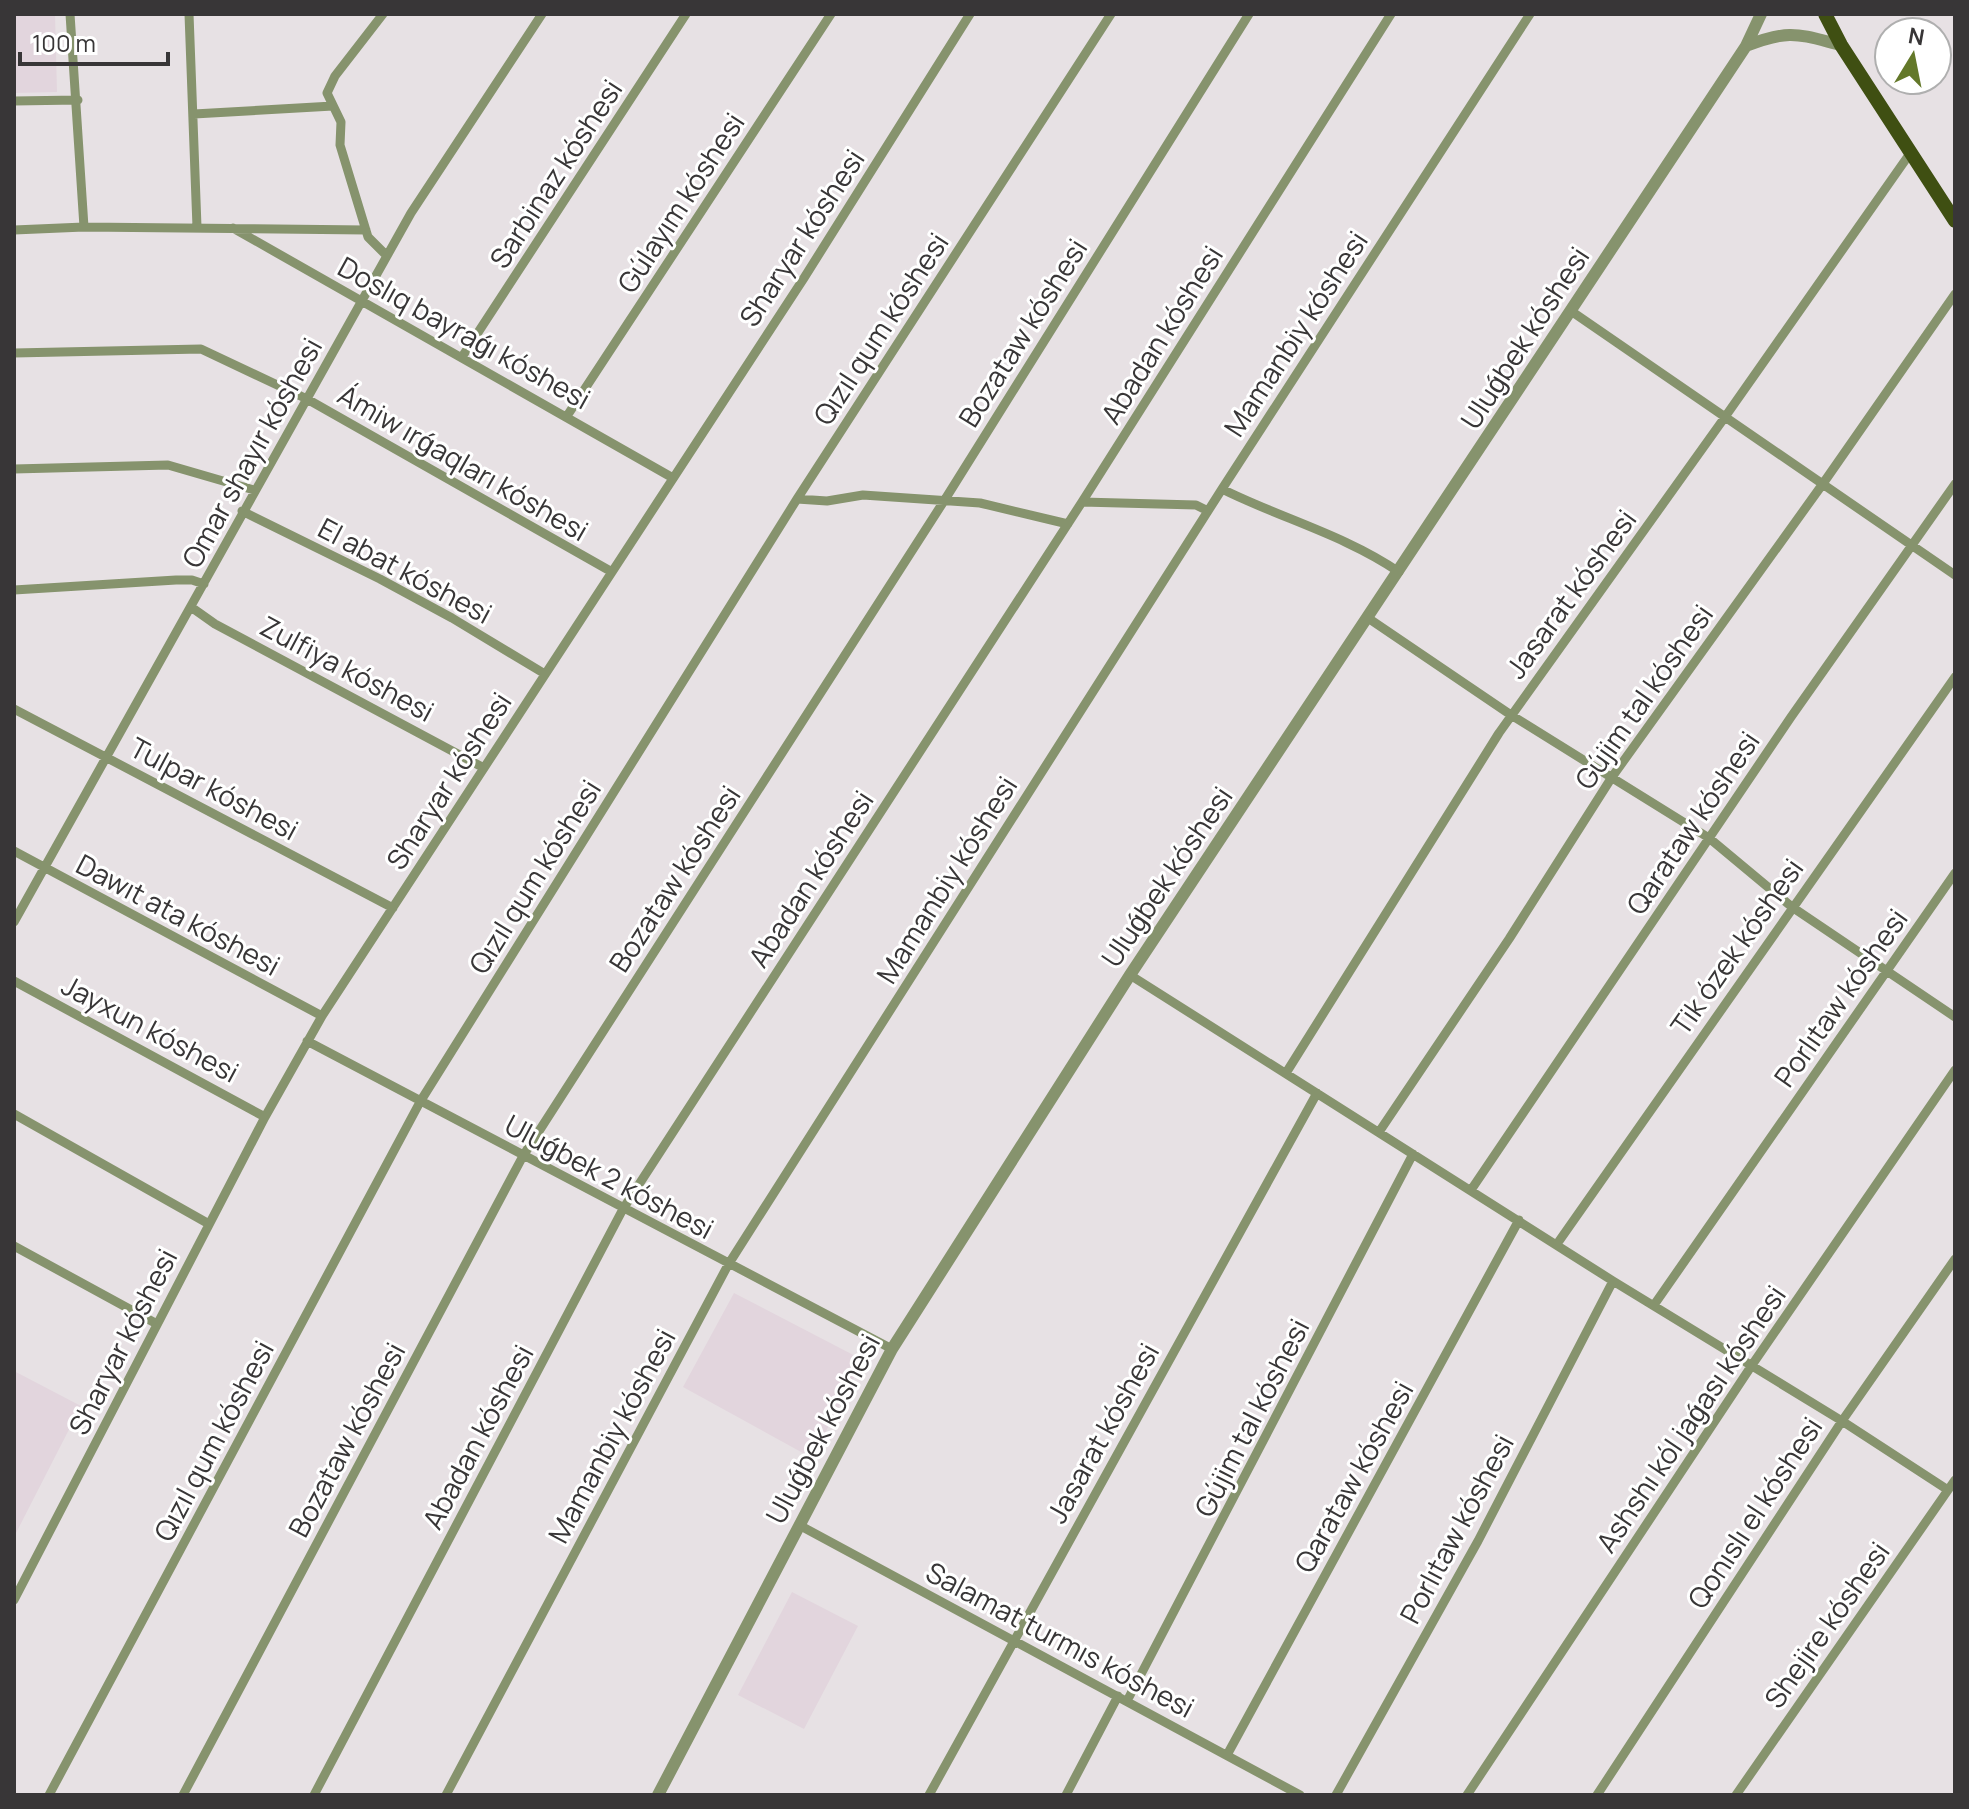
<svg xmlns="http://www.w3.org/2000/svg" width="1969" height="1809" font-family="Manrope,sans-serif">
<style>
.built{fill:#e2d5dd}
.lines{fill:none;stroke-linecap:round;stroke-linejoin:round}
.minor{stroke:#86936d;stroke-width:9}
.tertiary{stroke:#86936d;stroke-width:12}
.primary{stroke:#3f4f12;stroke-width:14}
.labels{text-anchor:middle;stroke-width:6;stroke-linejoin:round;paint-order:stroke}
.street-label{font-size:28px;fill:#383637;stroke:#fff}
</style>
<rect width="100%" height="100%" fill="#e7e1e4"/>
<!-- built -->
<path class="built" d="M14,14h41l2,78 -43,1z
M734,1293l129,67 -51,98 -129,-71z
M14,1371l67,35 -67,131z
M792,1592l66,34 -54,103 -66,-34z"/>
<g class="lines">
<!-- minor -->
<path class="minor" d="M70,14l14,213
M189,14l8,213
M383,14l-48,62 -8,17 14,29 -1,23 28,92 19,19
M14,101l64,-1
M194,114l139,-8
M233,228l440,250
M14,230l70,-3 282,3
M1571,311l384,264
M14,353l187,-4 106,50 305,173
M462,357l224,-343
M567,416l264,-402
M14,469l154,-4 86,25
M1222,489c58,29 123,46 177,83
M797,499l30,2 36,-6 117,8 88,21
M1082,502l114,3 12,6
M242,511l138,68 72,39 93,56
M14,590l162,-10h16l12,4
M191,607l24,17 269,144
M1368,618l143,97 198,123 83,69 163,110
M14,709l379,199
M14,851l308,165
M14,922l397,-709 131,-199
M1130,975l483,306 229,140 106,69
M14,981l251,136
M307,1041l585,308
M1286,1073l213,-340 226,-316 186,-265
M14,1114l195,110
M1379,1132l130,-193 103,-162 210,-292 133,-191
M1471,1190l320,-473 164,-233
M1557,1244l398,-567
M14,1246l143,78
M1654,1305l301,-432
M799,1525l501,270
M14,1600l251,-483 57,-101 482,-738 166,-264
M1127,1701l286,-547
M1227,1755l292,-535
M49,1795l371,-693 377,-603 314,-485
M183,1795l340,-639 421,-655 305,-487
M314,1795l309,-586 459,-707 309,-488
M446,1795l282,-530 494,-776 308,-475
M929,1795l388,-702
M1066,1795l52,-99
M1336,1795l142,-254 135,-260
M1467,1795l285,-430 203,-295
M1597,1795l245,-374 113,-162
M1736,1795l219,-315"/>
<!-- tertiary -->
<path class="tertiary" d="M1746,46c44,-17 51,-12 95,-1
M658,1795l234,-446 238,-374 616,-929 15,-32"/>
<!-- primary -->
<path class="primary" d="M1825,14l16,31 114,176"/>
</g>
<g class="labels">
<!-- street labels -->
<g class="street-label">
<text transform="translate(556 174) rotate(-57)" y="10">Sarbinaz kóshesi</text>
<text transform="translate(681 203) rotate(-57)" y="10">Gúlayım kóshesi</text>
<text transform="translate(802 238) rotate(-57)" y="10">Sharyar kóshesi</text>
<text transform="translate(881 329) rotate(-57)" y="10">Qızıl qum kóshesi</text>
<text transform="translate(464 333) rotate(29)" y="10">Doslıq bayraǵı kóshesi</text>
<text transform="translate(1023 333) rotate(-58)" y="10">Bozataw kóshesi</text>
<text transform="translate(1296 334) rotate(-57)" y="10">Mamanbiy kóshesi</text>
<text transform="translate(1162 335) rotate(-58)" y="10">Abadan kóshesi</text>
<text transform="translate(1525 338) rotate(-57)" y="10">Uluǵbek kóshesi</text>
<text transform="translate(252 453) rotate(-61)" y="10">Omar shayır kóshesi</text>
<text transform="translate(463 463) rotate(30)" y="10">Ámiw ırǵaqları kóshesi</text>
<text transform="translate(405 571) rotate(28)" y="10">El abat kóshesi</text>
<text transform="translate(1571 594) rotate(-54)" y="10">Jasarat kóshesi</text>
<text transform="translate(347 669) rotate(28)" y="10">Zulfiya kóshesi</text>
<text transform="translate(1644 697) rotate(-55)" y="10">Gújim tal kóshesi</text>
<text transform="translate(449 781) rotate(-57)" y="10">Sharyar kóshesi</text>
<text transform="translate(214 789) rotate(28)" y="10">Tulpar kóshesi</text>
<text transform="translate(1693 823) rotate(-56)" y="10">Qarataw kóshesi</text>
<text transform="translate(535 877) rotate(-58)" y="10">Qızıl qum kóshesi</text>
<text transform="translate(1167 877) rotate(-56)" y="10">Uluǵbek kóshesi</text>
<text transform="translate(675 879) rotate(-57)" y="10">Bozataw kóshesi</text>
<text transform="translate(811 879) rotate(-57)" y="10">Abadan kóshesi</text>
<text transform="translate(947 880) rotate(-58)" y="10">Mamanbiy kóshesi</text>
<text transform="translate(178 915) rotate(28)" y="10">Dawıt ata kóshesi</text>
<text transform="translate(1737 947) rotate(-55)" y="10">Tik ózek kóshesi</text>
<text transform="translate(1841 998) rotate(-55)" y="10">Porlıtaw kóshesi</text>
<text transform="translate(150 1029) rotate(28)" y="10">Jayxun kóshesi</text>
<text transform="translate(609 1177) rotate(28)" y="10">Uluǵbek 2 kóshesi</text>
<text transform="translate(123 1342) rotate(-63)" y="10">Sharyar kóshesi</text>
<text transform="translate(1252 1418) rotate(-63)" y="10">Gújim tal kóshesi</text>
<text transform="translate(1691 1419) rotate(-56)" y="10">Ashshı kól jaǵası kóshesi</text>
<text transform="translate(823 1429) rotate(-62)" y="10">Uluǵbek kóshesi</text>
<text transform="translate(1103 1433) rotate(-61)" y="10">Jasarat kóshesi</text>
<text transform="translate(612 1436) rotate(-62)" y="10">Mamanbiy kóshesi</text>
<text transform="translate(478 1437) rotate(-62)" y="10">Abadan kóshesi</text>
<text transform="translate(347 1440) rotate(-62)" y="10">Bozataw kóshesi</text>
<text transform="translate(214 1441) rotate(-62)" y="10">Qızıl qum kóshesi</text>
<text transform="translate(1354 1477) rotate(-61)" y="10">Qarataw kóshesi</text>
<text transform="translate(1755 1513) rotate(-57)" y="10">Qonıslı el kóshesi</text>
<text transform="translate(1457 1529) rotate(-62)" y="10">Porlıtaw kóshesi</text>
<text transform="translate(1827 1625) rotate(-55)" y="10">Shejire kóshesi</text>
<text transform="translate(1060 1640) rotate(28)" y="10">Salamat turmıs kóshesi</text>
</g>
</g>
<!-- border -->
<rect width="1969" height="1809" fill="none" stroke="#383637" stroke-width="32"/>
<!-- north arrow -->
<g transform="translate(1913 56) rotate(10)"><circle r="38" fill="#ffffff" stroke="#afafaf" stroke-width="2"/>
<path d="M0-6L14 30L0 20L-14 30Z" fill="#637829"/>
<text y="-12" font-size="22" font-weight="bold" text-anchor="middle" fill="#383637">N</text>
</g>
<!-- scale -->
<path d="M20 52v12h148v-12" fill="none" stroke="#383637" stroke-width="4"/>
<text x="32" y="52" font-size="24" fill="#383637" stroke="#ffffff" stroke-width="6" paint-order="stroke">100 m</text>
</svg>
